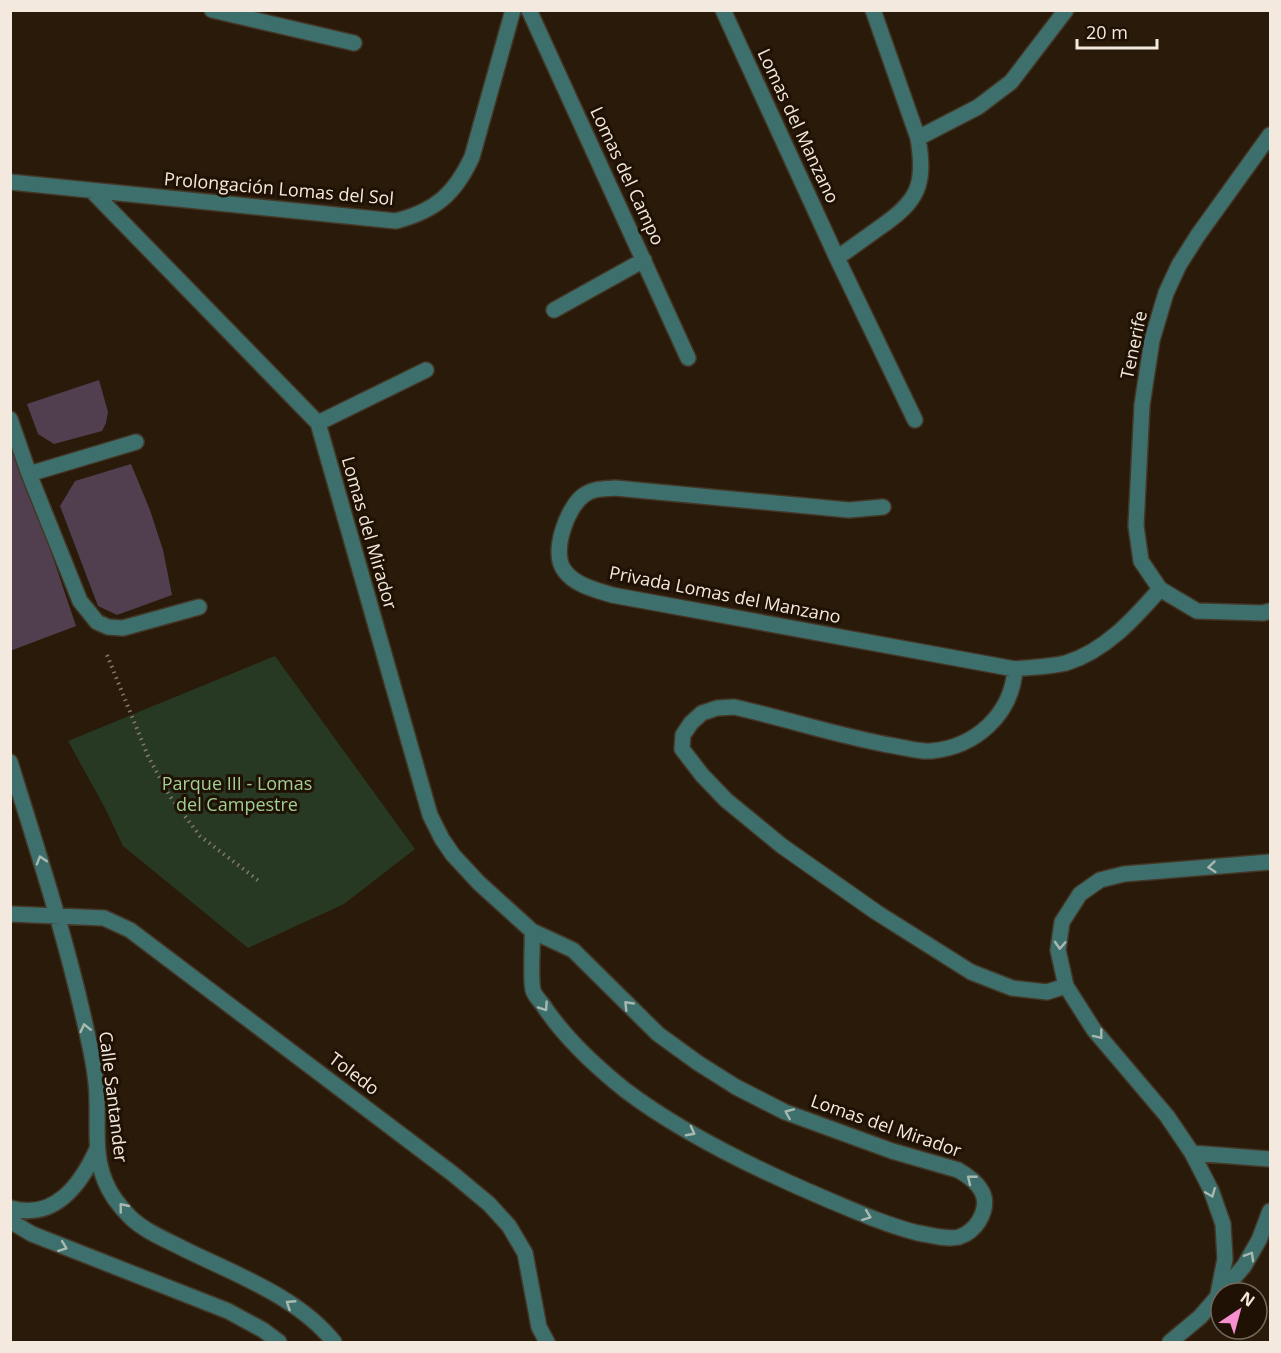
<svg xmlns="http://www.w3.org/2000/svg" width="1281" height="1353" font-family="'Open Sans',sans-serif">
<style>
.green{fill:#273923}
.building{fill:#513f4f}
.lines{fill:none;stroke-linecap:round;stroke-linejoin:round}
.minor-casing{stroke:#453728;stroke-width:18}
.path{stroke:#85796b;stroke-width:4;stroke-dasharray:1.5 4.5;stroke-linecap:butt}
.minor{stroke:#3d706c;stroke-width:15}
.oneway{stroke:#aab9b0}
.labels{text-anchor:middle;stroke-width:6;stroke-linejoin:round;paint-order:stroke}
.street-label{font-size:18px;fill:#f3e9de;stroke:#1f1103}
.park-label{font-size:18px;fill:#a1d095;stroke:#1f1103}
</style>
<rect width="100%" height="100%" fill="#291a0a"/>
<!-- green -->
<path class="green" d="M275,656l140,193 -71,55 -96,44 -125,-102 -18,-38 -37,-67z"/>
<!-- building -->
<path class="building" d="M99,380l9,32 -2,11 -4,8 -48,13 -16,-10 -11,-30z
M11,443l27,70 38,113 -66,25z
M131,464l19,46 13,40 9,45 -55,20 -19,-9 -38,-100 15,-25z"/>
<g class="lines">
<!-- minor casing -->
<g class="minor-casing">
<path id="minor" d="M212,10l142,33
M529,10l159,348
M723,10l114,248 78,162
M1270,135l-72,100 -19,30 -13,28 -14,47 -10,65 -6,121 5,35 19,28 37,22 66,2 7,-2
M918,138l60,-31 33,-25 55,-72
M10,182l386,39c39,-10 59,-27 76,-64l41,-147
M92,191l226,232 112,392 12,24 11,16 26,28 53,48 41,19 85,84 40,29 38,24 49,25 107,39 66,19c21,12 35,27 21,51 -5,8 -11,13 -20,16 -13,3 -28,-2 -41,-4 -32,-8 -63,-22 -94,-35 -66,-28 -141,-64 -199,-108 -30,-24 -61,-53 -82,-85 -3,-4 -9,-10 -10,-15 -3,-10 0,-46 -1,-59
M837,258c14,-10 28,-20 42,-30 39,-27 47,-42 39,-90l-45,-128
M554,310l90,-50
M10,419l19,55 51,127 17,21 11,5 15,1 76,-21
M318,423l108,-53
M29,474l107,-32
M883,507l-34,3 -234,-22c-11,1 -21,0 -31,7 -17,12 -33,57 -20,75 10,15 32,20 48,25l403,74c16,-2 35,-2 51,-6 39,-12 68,-44 94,-74
M1015,669c-3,45 -39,78 -84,82 -11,1 -25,-3 -36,-5 -54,-9 -107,-27 -161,-39l-17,1 -15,5 -11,10 -8,12 -1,14 20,26 24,25 56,46 94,66 95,60 41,16 35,4 19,-6
M10,762c29,93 59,185 79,280 4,18 8,39 8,58 1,27 -3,55 8,81 5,13 16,27 26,37 15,14 36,22 55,32 51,25 112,47 148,92
M10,914l94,4 26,12 323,244 36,30 20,22 16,27 14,74 8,15
M1192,1153l78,6
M10,1208c45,13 71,-24 87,-59
M10,1221l22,13 196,77 35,19 16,12
M1218,1294l7,-35 -2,-35 -12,-34 -19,-37 -25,-37 -73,-86 -28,-44 -8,-36 4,-28 18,-28 20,-14 24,-6 146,-12
M1170,1342l30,-25 44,-51 15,-26 11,-29"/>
</g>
<!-- path -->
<path class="path" d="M107,655l41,101 21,39 31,41 59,45"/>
<!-- minor -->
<use href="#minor" class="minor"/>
</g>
<!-- one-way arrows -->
<defs><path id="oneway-chevron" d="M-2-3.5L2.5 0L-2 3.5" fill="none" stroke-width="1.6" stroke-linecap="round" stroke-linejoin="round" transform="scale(1.5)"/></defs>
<g class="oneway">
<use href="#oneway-chevron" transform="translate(41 860) rotate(-107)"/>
<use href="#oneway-chevron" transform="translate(1212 867) rotate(175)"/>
<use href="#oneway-chevron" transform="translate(1060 945) rotate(93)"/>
<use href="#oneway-chevron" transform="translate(628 1005) rotate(-134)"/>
<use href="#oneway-chevron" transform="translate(544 1007) rotate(56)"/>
<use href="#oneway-chevron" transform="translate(85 1028) rotate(-103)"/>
<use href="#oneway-chevron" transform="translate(1099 1035) rotate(52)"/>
<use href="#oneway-chevron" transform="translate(789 1113) rotate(-157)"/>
<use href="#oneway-chevron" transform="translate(691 1132) rotate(28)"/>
<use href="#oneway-chevron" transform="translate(971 1179) rotate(-141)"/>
<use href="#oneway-chevron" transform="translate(1211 1193) rotate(68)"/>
<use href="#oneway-chevron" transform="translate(123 1207) rotate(-129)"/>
<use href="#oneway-chevron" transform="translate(867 1216) rotate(21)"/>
<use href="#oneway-chevron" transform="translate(63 1247) rotate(21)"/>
<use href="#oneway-chevron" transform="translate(1250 1256) rotate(-60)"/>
<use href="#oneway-chevron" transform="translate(290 1304) rotate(-147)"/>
</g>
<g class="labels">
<!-- street labels -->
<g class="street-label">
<text transform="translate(798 126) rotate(65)" y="6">Lomas del Manzano</text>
<text transform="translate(627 176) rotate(65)" y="6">Lomas del Campo</text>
<text transform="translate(279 189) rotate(5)" y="6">Prolongación Lomas del Sol</text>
<text transform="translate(1134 345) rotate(-78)" y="6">Tenerife</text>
<text transform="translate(369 533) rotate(74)" y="6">Lomas del Mirador</text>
<text transform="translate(725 595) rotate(11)" y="6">Privada Lomas del Manzano</text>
<text transform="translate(354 1074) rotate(37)" y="6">Toledo</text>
<text transform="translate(113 1097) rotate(83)" y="6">Calle Santander</text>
<text transform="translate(886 1126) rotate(19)" y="6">Lomas del Mirador</text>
</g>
<!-- park labels -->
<g class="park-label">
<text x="237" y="790">Parque III - Lomas<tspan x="237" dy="21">del Campestre</tspan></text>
</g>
</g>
<!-- border -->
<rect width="1281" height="1353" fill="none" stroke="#f3e9de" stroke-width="24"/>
<!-- north arrow -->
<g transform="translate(1239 1311) rotate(36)"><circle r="28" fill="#1f1103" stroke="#74675b" stroke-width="1.5"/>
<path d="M0-4.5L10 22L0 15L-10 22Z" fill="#f690cf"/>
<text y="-9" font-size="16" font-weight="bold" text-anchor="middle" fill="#f3e9de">N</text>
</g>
<!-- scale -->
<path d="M1077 39v9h80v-9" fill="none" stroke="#f3e9de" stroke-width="3"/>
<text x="1086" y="39" font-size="18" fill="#f3e9de" stroke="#1f1103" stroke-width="4.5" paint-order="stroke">20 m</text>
</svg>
